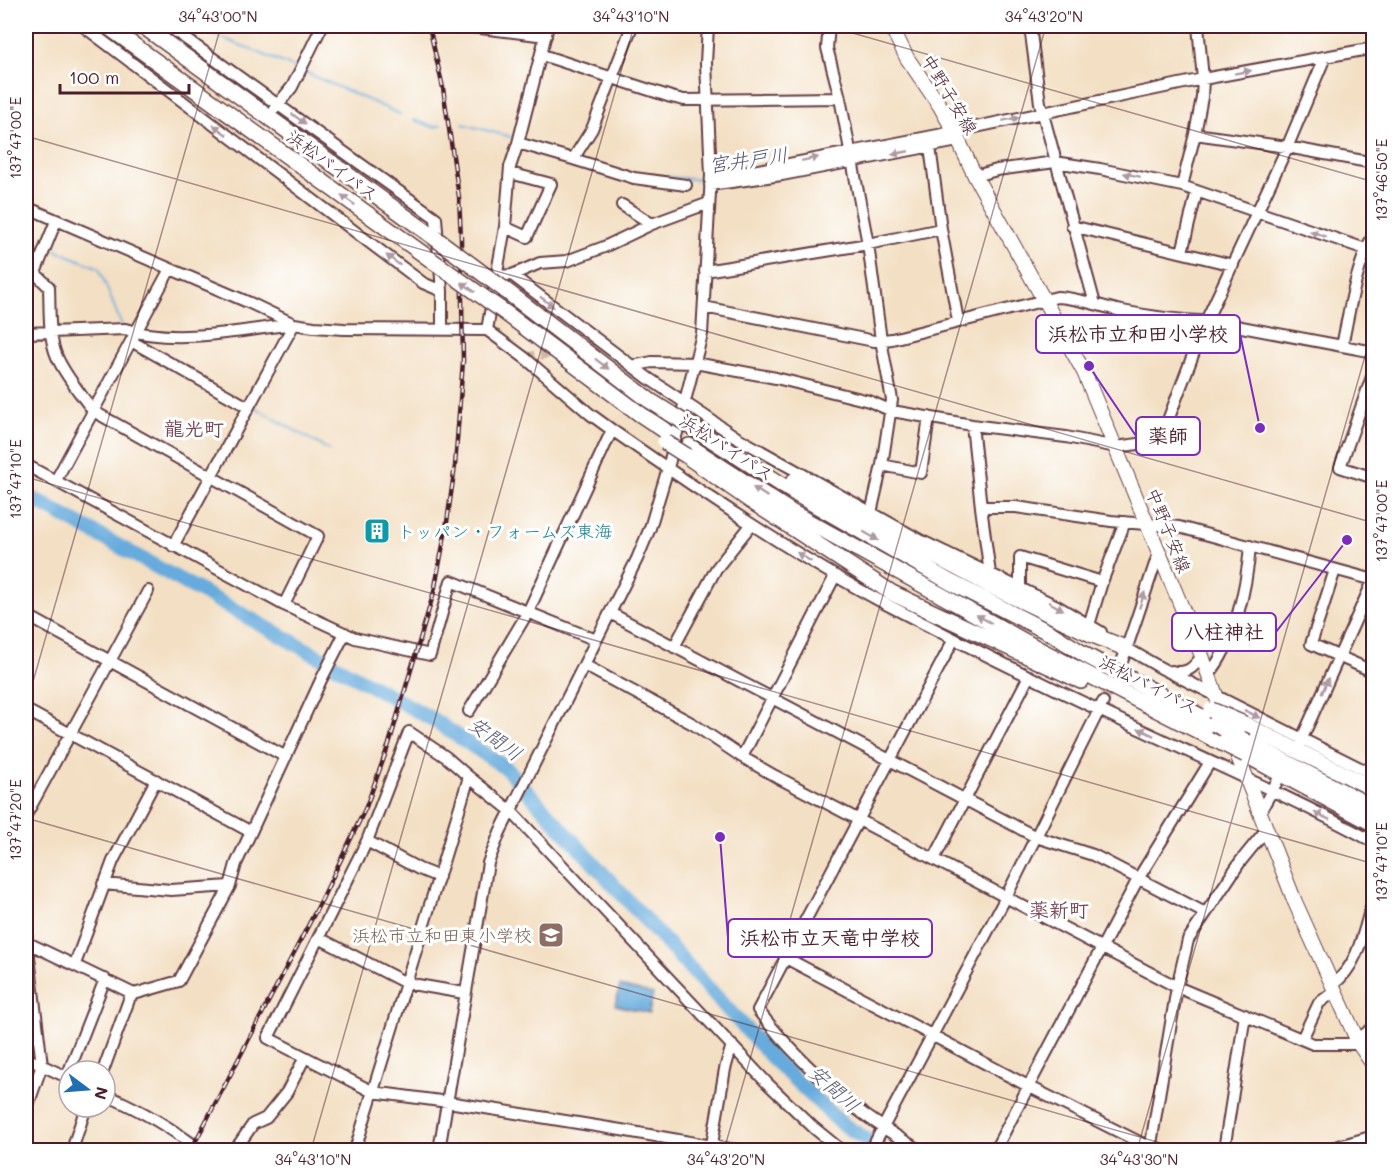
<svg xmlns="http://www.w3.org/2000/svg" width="1399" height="1176" viewBox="0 0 1399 1176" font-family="Mali,'Klee One',sans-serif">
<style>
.water{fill:#66abdc;stroke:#586584;stroke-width:1.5}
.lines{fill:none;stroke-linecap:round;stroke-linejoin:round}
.stream{stroke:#66abdc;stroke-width:2}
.river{stroke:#66abdc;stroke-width:15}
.minor-tunnel{stroke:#d1b9a5;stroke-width:10;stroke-dasharray:10 5;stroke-linecap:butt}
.minor-casing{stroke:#633c42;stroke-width:14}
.major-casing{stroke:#633c42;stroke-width:16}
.highway-casing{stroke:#633c42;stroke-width:18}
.minor{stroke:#fff;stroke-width:10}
.major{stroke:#fff;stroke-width:14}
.highway{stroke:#fff;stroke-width:15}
.rail-casing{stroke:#4a1f2b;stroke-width:4.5}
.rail{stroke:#fff;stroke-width:2;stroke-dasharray:7;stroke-linecap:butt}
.highway-bridge-casing{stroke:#633c42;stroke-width:18;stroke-linecap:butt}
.highway-bridge{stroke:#fff;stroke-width:15}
.oneway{fill:#ae9aa0}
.ticks{fill:none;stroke:#4a1f2b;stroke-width:1.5;stroke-opacity:0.45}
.labels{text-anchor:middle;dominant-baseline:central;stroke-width:6;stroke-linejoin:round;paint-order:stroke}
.street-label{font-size:18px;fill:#4a1f2b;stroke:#fff}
.culture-label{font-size:18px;fill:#0d838f;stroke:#fff;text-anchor:start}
.education-label{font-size:18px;fill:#785e54;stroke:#fff;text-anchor:end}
.water-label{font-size:20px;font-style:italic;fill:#555772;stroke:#fff}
.neighbourhood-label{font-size:20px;font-weight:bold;fill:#784a58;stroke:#fff}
.leader{fill:none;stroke:#7b2cbf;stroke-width:2}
.callout-dot{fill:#7b2cbf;stroke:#fff;stroke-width:2}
.callout{fill:#fff;stroke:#7b2cbf;stroke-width:2}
.callout-label{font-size:20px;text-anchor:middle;font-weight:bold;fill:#4a1f2b}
.neatline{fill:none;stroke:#4a1f2b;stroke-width:2}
.ticks-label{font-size:15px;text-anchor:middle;fill:#4a1f2b}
</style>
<rect width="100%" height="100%" fill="#fff"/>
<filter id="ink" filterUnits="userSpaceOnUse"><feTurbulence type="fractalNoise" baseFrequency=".0167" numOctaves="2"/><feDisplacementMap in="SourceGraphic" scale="12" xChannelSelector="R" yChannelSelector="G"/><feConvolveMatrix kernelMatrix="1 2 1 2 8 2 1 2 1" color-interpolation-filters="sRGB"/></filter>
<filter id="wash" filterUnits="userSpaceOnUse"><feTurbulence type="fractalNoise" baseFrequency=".008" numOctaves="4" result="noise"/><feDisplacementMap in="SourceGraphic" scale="24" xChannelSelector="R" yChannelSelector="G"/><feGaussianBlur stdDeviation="1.35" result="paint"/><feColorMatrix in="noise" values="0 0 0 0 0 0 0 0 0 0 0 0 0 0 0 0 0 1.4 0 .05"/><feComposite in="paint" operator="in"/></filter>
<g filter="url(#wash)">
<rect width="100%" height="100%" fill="#f3dfc3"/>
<path class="water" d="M 620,986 L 653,994 L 649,1013 L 615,1005 Z"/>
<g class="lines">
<path class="stream" d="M 193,26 L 296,68
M 304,72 L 400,114
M 414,120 L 434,127 L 441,125
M 463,124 L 511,137
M 658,176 L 706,180
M 26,237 L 43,244
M 48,247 L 99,268 L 122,326
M 254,407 L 329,450"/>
<path class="river" d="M 26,495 L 432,719 L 506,768 L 778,1064 L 841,1123 L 882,1150"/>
</g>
</g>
<g filter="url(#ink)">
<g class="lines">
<path class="minor-tunnel" d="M 525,358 L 601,342
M 1103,702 L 1123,659"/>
<g class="minor-casing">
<path id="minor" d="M 83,26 L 423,283 L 442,291
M 168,26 L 436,218 L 442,291 L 442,328
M 464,26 L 546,36
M 829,26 L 827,48 L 840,98 L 868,244 L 881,340 L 892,400 L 882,465 L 871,513
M 1030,26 L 1040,103 L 1095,304
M 892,29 L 917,26
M 542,55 L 671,97 L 684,100 L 840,98
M 275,108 L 292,87 L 322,26
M 1195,134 L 1202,97 L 1203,79 L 1198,26
M 518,143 L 573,159 L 592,129 L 632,26
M 930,147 L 941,229
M 573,159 L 634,178 L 686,185
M 711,175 L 753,171 L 943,134 L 1203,79 L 1374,48
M 975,176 L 997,170 L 1055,162 L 1100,169 L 1182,186 L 1374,252
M 710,185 L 782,175 L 958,141
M 1182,186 L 1195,134 L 1287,147 L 1374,163
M 622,205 L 652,224
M 26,207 L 250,303 L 294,324 L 314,327 L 344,329 L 487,330 L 525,358 L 590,414 L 612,430 C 700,491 789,552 884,603 C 955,640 1027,676 1099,710 C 1191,754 1284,793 1374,842
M 56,221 L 35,273 L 49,287 C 50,309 48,336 57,357 C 66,377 81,394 93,411 L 318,536 L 284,605
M 1072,226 L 1233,265
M 505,227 L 527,237 L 551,184 L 510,173
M 1182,252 L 1197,191
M 705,271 L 868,244 L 941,229 L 958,321
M 512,275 L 540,263 L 567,261 L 604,247 L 652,224 L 709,203
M 498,276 L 512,275 L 648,378 L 736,437 L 922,541 L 1057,606 L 1101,632
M 704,307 L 874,341 L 892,339 L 1057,297 C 1078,298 1096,305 1117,310 C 1147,316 1179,321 1210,321 L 1374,352
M 487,330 L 505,227 L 510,167 L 518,143 L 548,26
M 26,333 L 125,329 C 174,345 244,330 294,324
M 131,341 L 248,407
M 1342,346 C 1350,309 1355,268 1374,234
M 632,366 L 652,362 L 695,363 L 776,378 L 869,401 L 892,411 L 972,425 L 1066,437 L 1116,447 L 1160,441 L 1206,321 L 1286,150 L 1325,57
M 1374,371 L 1340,467 L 1374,478
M 972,425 L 981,507
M 26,465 L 284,605 L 355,638 L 430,655 L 451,581 L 596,640
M 882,465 L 921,473 L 929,417
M 56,480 L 170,269
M 173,546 L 294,324
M 1335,570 L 1311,644 L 1374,672
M 990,574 L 981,507 L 1016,507 L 1111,521 L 1179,527 L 1374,580
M 1020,588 L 1020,557 L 1102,582
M 148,591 L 110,661 L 286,757
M 612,614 L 1036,837 L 1093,855 L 1205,913
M 26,615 L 110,661 L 26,815
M 1089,625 L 1102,582 L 1125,522
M 1121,645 L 1161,668 L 1374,775
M 674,647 L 716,569 L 751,525
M 1123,659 L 1159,552
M 584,665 L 693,724 L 742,757 L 775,776 L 1177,987 L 1313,1044 L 1359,1044
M 1172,671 C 1187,675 1194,667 1202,656
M 1208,675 C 1235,645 1247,584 1250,546
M 26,710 L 251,832 L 321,680 L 345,633
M 469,711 L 528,612 L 612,430
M 1299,745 L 1374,579
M 742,757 L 835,576
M 469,777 L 446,757 L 409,732 L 367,841 L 268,1038 L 373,1092 L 448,1102 L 621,1130 L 735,1150
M 1260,812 L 1279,778
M 367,841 L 419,869 L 439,877
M 934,859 L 1029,676
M 103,884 L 171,890 L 230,886
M 26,932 L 42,1065 L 26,1111
M 319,938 L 406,983 L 464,993
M 28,943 L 134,994
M 786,958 L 1028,1086 L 1151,1148
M 75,964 L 113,861 L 156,780
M 1333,984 C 1359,967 1365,925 1374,897
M 1302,1039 L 1319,1003 L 1335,991
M 1357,1040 L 1374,1027
M 26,1058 L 69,1078
M 69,1071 L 105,979
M 103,1071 L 130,997 L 134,994 L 179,981 L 230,886 L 236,864 L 251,832
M 105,1095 C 136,1107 164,1124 191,1143
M 72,1150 L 86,1107
M 235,1150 L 253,1124 L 266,1118 L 287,1092 L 305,1057
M 355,1150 L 469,777 L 511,811 L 767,1083 L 814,1128 L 841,1150
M 439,1150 L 488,863 L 500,832 L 637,559 L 650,528 L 668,468 L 702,334 L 711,175 L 706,63 L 708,26
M 711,1150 L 725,1069 L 732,1045
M 871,1150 L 1006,897 L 1103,702
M 919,1150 C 897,1136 874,1123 853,1106 C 821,1081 783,1043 758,1010 L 954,639
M 995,1150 L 1138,879 L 1210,762
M 1150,1150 L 1177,987 L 1188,940 L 1240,862 L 1266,830
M 1224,1150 L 1245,1015
M 1325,1150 L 1374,1136"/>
</g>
<g class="major-casing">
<path id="major" d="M 891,26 L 907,58 L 940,106 L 954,131 L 975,176 L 1084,372 L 1202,656 L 1225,721
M 1233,744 L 1295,902 L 1359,1044 L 1374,1066"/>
</g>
<g class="highway-casing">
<path id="highway" d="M 107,26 L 430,259
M 143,26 L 435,238
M 505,290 L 649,400 L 671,414
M 507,314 L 640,414 L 670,434
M 695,429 L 798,495 L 950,582 L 1052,634 L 1087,656 L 1215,724
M 689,446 L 791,512 L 1042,651 L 1222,743
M 691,459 L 751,501 L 892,593 L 1081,681
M 794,481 L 989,585 L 1093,635 L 1125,648
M 1244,724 L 1374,789
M 1247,742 L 1374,808
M 1246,755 L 1374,824"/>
</g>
<use href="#minor" class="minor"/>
<use href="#major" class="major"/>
<use href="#highway" class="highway"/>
<g class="rail-casing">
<path id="rail" d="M 191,1150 L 322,899 L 366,807 L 389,744 L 434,592 L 446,529 L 455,466 L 463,361 L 461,239 L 459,197 L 443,88 L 429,26"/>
</g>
<use href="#rail" class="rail"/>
<g class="highway-bridge-casing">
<path id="highway-bridge" d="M 435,238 L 505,290
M 430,259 L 507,314
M 671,414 L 695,429
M 665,442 L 687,456
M 1211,710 L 1244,724
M 1215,724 L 1247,742
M 1222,743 L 1246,755"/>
</g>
<use href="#highway-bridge" class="highway-bridge"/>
</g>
<defs><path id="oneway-solid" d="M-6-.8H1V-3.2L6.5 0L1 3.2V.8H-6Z" transform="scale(1.5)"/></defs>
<g class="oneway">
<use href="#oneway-solid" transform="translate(1243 72) rotate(-10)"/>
<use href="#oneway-solid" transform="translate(299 119) rotate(36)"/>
<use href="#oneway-solid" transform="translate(1011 119) rotate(-12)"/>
<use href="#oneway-solid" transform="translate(220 130) rotate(-144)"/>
<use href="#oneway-solid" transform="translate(900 153) rotate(169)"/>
<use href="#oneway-solid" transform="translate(810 159) rotate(-12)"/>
<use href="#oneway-solid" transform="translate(1132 175) rotate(-168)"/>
<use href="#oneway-solid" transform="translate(348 200) rotate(-144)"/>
<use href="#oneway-solid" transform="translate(1318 234) rotate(-160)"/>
<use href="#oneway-solid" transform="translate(393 260) rotate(-143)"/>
<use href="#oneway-solid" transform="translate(468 287) rotate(-145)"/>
<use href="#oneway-solid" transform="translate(547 302) rotate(38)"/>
<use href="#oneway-solid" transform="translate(602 364) rotate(37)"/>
<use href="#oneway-solid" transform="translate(760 492) rotate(-147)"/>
<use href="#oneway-solid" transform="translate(871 536) rotate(30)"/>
<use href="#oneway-solid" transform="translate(804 557) rotate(-148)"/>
<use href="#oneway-solid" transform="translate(1142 600) rotate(-71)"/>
<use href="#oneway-solid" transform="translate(1056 606) rotate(28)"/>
<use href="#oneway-solid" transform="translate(984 619) rotate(-151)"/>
<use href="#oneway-solid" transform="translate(1325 686) rotate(-67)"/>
<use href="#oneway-solid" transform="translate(1252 714) rotate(27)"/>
<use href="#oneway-solid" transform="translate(1146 732) rotate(-155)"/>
<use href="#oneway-solid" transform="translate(1322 816) rotate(-154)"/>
</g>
</g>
<path class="ticks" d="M 828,26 L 1374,182M 26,136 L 1374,523M 26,477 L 1374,864M 26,706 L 221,26M 26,818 L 1185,1150M 311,1150 L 634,26M 724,1150 L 1046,26M 1137,1150 L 1374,325"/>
<defs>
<g id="building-square" transform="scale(1.35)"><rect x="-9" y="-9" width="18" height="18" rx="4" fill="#0f9aa8" stroke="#fff"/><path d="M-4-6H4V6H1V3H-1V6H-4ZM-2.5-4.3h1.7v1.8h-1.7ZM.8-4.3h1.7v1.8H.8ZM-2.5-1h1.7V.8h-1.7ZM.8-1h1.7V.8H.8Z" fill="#fff"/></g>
<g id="school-square" transform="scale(1.35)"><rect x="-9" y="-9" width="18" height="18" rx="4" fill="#8d6e63" stroke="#fff"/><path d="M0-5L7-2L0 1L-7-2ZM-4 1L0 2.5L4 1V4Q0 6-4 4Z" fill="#fff"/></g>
</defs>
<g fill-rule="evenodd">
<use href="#building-square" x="377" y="531"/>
<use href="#school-square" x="551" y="935"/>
</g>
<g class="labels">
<g class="street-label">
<text transform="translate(950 94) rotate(59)">中野子安線</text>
<text transform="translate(333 165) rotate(36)">浜松バイパス</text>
<text transform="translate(727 447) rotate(33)">浜松バイパス</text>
<text transform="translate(1169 530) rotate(68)">中野子安線</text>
<text transform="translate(1149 684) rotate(27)">浜松バイパス</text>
</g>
<g class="culture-label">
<text x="397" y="531">トッパン・フォームズ東海</text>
</g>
<g class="education-label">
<text x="532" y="935">浜松市立和田東小学校</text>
</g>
<g class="water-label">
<text transform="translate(748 159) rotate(-8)">宮井戸川</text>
<text transform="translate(496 738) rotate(36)">安間川</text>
<text transform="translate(835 1088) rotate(42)">安間川</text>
</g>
<g class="neighbourhood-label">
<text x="194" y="428">龍光町</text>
<text x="1059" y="909">薬新町</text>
</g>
</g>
<path class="leader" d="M1260 428L1240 334M1089 366L1136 436M1347 540L1276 632M720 837L728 938"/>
<g class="callout-dot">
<circle cx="1260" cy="428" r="6"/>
<circle cx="1089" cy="366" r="6"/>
<circle cx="1347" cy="540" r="6"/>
<circle cx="720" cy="837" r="6"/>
</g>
<g class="callout">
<rect x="1036" y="315" width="204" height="38" rx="6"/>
<rect x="1136" y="417" width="64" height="38" rx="6"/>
<rect x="1172" y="613" width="104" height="38" rx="6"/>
<rect x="728" y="919" width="204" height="38" rx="6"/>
</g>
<g class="callout-label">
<text x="1138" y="341">浜松市立和田小学校</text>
<text x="1168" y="443">薬師</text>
<text x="1224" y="639">八柱神社</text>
<text x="830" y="945">浜松市立天竜中学校</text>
</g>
<rect width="1399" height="1176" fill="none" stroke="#fff" stroke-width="66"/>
<g transform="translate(87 1089) rotate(106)"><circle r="28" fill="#ffffff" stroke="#b7a5aa" stroke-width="1.5"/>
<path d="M0-4.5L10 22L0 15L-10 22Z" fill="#1f6fb2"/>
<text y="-9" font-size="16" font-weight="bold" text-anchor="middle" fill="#4a1f2b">N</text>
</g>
<path d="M60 84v9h129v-9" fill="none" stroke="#4a1f2b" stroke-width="3"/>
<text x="69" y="84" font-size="18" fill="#4a1f2b" stroke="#ffffff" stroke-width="4.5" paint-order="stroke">100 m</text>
<rect x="33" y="33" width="1333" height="1110" class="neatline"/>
<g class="ticks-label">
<text x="218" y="22">34°43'00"N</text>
<text x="631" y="22">34°43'10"N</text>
<text x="1044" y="22">34°43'20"N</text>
<text transform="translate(16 138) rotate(-90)" y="5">137°47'00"E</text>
<text transform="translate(1382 180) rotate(-90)" y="5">137°46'50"E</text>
<text transform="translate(16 479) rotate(-90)" y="5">137°47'10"E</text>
<text transform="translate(1382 521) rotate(-90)" y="5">137°47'00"E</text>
<text transform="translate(16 820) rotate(-90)" y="5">137°47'20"E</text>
<text transform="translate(1382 862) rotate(-90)" y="5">137°47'10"E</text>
<text x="313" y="1165">34°43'10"N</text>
<text x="726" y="1165">34°43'20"N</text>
<text x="1139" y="1165">34°43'30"N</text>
</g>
</svg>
